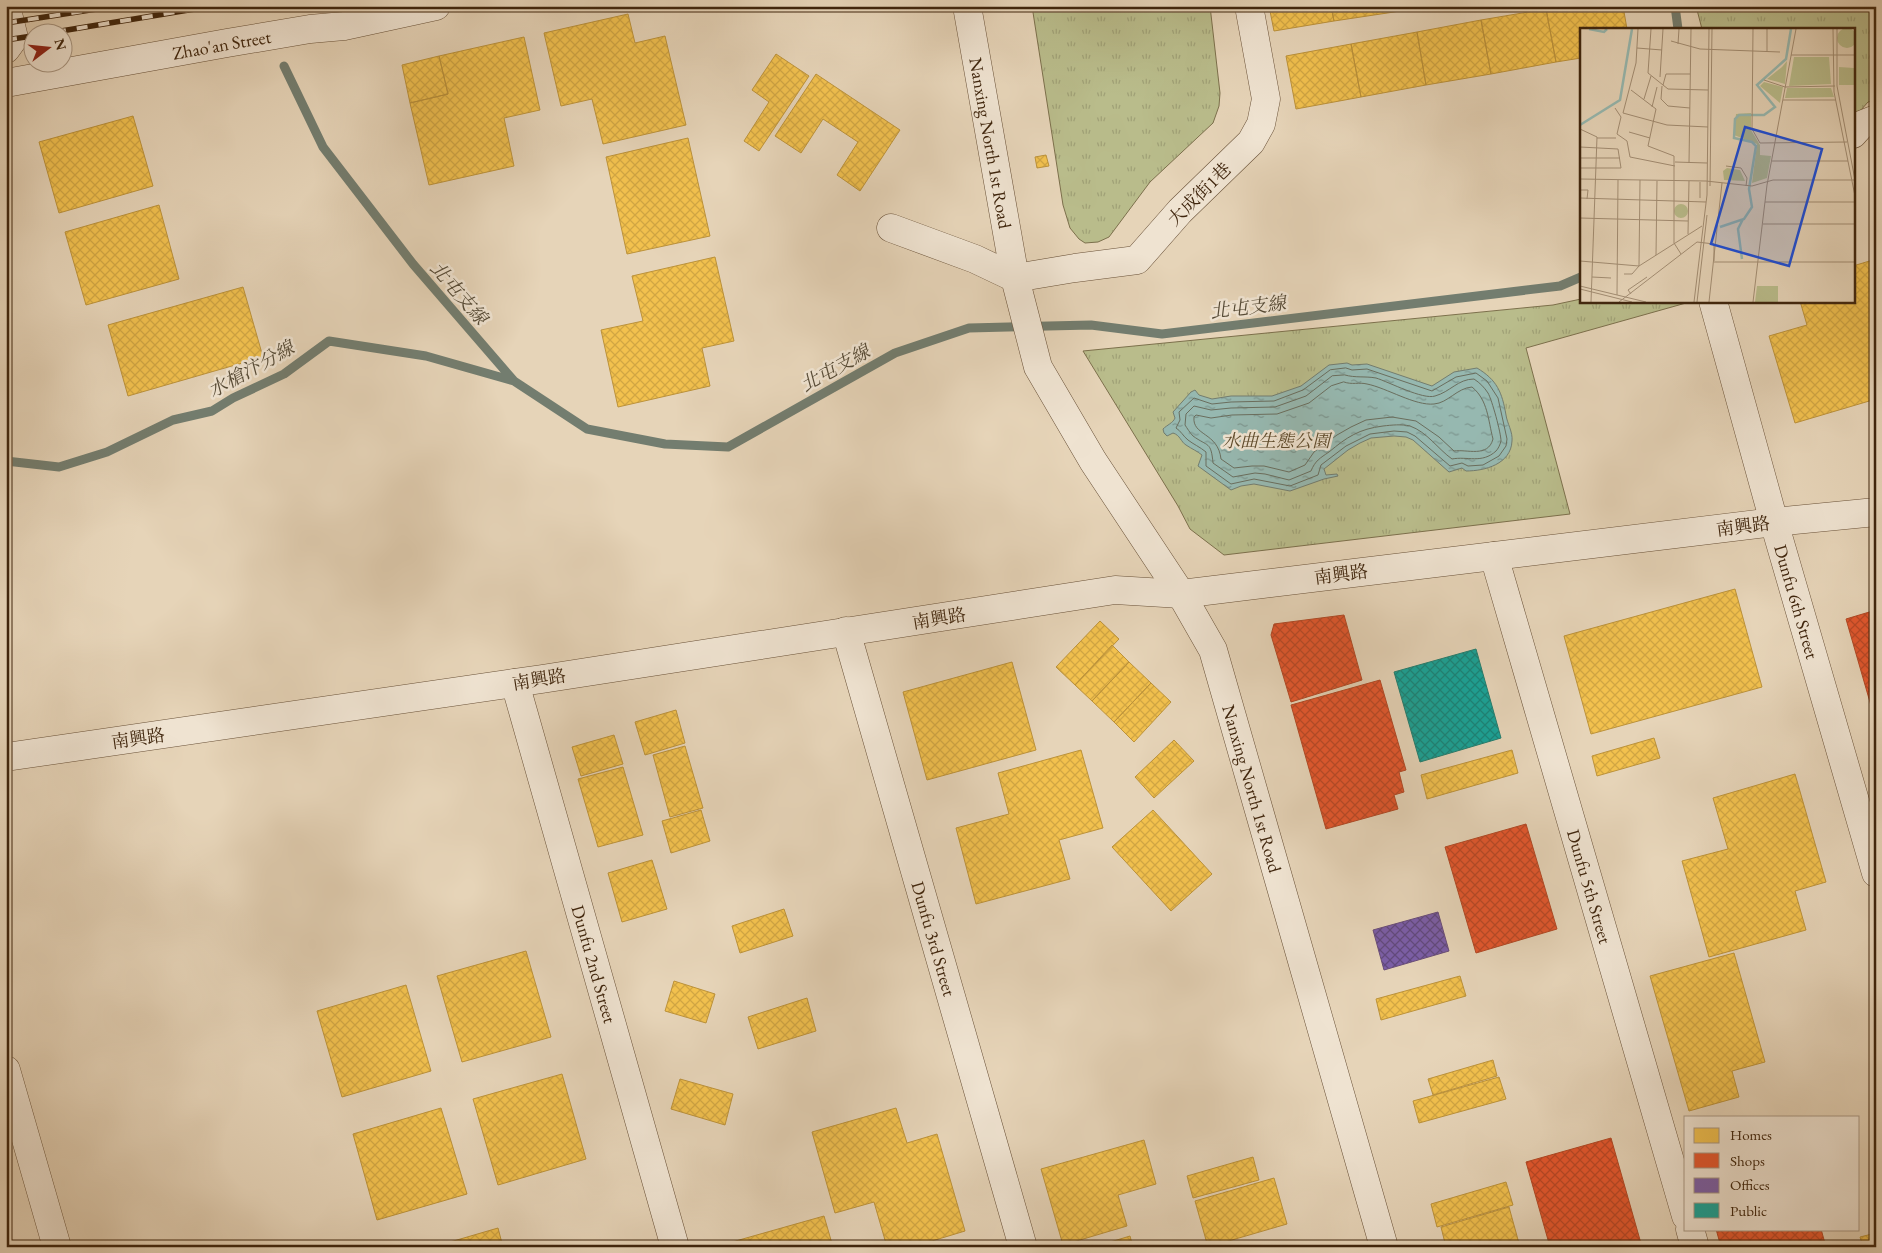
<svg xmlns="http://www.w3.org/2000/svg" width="1882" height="1253" viewBox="0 0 1882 1253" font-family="'EB Garamond','Noto Serif TC',serif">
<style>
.park{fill:url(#park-tufts);stroke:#7c704c}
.water{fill:url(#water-ripples);stroke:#737d6f}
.homes{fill:url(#homes-cross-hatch);stroke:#bc923a}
.shops{fill:url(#shops-cross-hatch);stroke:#b24824}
.offices{fill:url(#offices-cross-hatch);stroke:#694d79}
.public{fill:url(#public-cross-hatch);stroke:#237d6e}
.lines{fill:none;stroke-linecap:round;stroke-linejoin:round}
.shore{stroke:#6a6e5e;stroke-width:1}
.stream{stroke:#737d6f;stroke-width:9}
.minor-casing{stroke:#695138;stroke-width:29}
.minor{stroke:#efe3d1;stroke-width:28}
.rail-casing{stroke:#3f250d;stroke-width:5.5}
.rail{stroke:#efe3d1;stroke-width:4;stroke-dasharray:11;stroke-linecap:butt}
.labels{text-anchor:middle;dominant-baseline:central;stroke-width:5;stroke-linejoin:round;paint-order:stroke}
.street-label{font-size:18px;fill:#3f250d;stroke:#efe3d1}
.park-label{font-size:18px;font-style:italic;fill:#5e4b2c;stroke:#efe3d1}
.water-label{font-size:19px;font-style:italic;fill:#554a36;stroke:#efe3d1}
.inset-river{fill:none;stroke:#96b8b0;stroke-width:2.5}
.inset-road{fill:none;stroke:#a38e74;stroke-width:1}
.view{fill:#1d4ed8;fill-opacity:0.15;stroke:#1d4ed8;stroke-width:2.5}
.inset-edge{fill:none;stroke:#3f250d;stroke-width:2.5}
</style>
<defs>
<pattern id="park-tufts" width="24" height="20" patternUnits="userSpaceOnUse" patternTransform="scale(1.25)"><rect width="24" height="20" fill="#b9bc8b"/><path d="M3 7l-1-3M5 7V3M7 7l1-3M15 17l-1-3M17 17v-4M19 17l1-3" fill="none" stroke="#a0a177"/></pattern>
<pattern id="water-ripples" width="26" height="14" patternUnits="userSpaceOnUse" patternTransform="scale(1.25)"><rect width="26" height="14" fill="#96b8b0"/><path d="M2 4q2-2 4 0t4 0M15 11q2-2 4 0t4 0" fill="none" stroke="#7c958e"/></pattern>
<pattern id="homes-cross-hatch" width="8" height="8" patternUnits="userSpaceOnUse" patternTransform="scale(1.25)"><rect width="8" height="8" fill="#f2c14e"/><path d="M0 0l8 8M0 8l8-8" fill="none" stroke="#d1a643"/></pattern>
<pattern id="shops-cross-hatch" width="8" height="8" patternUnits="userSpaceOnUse" patternTransform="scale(1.25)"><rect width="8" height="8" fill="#e4572e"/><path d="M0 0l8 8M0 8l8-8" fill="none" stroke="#ba4826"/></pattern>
<pattern id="offices-cross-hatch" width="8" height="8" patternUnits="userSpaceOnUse" patternTransform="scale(1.25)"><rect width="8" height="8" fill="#7b5ea7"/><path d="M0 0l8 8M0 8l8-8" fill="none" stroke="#61497e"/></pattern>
<pattern id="public-cross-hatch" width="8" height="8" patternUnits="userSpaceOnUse" patternTransform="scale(1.25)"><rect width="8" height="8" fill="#17a398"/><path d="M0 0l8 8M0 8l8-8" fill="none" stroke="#16857a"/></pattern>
</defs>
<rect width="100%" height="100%" fill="#e6d4b8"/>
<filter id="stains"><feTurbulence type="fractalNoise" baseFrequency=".004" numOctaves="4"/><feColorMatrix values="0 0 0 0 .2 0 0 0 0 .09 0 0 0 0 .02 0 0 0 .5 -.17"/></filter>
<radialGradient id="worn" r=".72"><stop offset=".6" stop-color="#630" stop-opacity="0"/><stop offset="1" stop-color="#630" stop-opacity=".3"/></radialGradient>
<path class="park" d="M 1032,6 L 1210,6 L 1220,93 L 1219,106 L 1213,123 L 1150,182 L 1109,237 L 1098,242 L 1085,243 L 1079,239 L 1070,228 L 1063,205 Z
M 1696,6 L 1876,6 L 1876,100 L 1868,102 L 1853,119 L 1853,29 L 1702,29 Z
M 1581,299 L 1581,301 L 1688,301 L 1686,303 L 1526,348 L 1570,514 L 1224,555 L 1190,529 L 1178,506 L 1083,351 L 1553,305 Z"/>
<path class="water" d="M 1347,363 L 1352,365 L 1367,364 L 1432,386 L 1454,372 L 1477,368 C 1497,380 1502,392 1506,415 C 1507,423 1513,432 1512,441 C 1511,464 1485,471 1466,471 L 1462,468 L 1449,472 L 1413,440 L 1406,437 L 1394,436 L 1371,438 L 1360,443 L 1348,450 L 1324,469 L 1326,475 L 1337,474 L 1338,476 L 1324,479 L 1290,491 L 1254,484 L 1241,486 L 1231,490 L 1198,466 L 1202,455 C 1197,451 1192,449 1186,445 C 1181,442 1180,435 1173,433 L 1167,436 L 1164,433 L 1163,429 C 1167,425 1173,423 1175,418 L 1173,412 L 1191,392 L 1195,390 L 1199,395 L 1212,399 L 1231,396 L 1272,396 L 1301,386 L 1329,365 Z"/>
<path class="homes" d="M 1269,6 L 1331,6 L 1334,21 L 1274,31 Z
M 1331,6 L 1393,6 L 1394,12 L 1334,21 Z
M 1393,6 L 1426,6 L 1394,12 Z
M 1562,6 L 1623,6 L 1627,29 L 1581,29 L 1581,58 L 1556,62 L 1546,9 Z
M 1546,9 L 1556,62 L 1491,74 L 1481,20 Z
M 628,14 L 635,43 L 665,36 L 686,125 L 603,144 L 592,99 L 561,106 L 544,33 Z
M 1481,20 L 1491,74 L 1426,85 L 1417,32 Z
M 1417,32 L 1426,85 L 1361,97 L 1351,44 Z
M 524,37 L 540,110 L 504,118 L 514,166 L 429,185 L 410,103 L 448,94 L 439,56 Z
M 1351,44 L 1361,97 L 1296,109 L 1286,56 Z
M 776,54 L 809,76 L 759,151 L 744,141 L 769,102 L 752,90 Z
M 439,56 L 448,94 L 410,103 L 402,65 Z
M 816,74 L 900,130 L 860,191 L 837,175 L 858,142 L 823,119 L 801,153 L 775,136 Z
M 133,116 L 153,186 L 59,213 L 39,142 Z
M 688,138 L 710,236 L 627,254 L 606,157 Z
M 1046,155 L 1049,166 L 1037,168 L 1035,157 Z
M 159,205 L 179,279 L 86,305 L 65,232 Z
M 715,257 L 734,341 L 702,348 L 710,386 L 618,407 L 601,330 L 643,321 L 632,276 Z
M 1876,259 L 1876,399 L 1795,423 L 1769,336 L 1807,325 L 1800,301 L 1853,301 L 1853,266 Z
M 243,287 L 263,357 L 128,396 L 108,325 Z
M 1735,589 L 1762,687 L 1591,734 L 1564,636 Z
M 1100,621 L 1119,639 L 1075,685 L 1056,667 Z
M 1112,645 L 1129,662 L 1092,701 L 1075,685 Z
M 1012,662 L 1036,750 L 927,780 L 903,692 Z
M 1129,662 L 1151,683 L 1114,722 L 1092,701 Z
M 1151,683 L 1171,702 L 1134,742 L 1114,722 Z
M 676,710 L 685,743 L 645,755 L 635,722 Z
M 614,735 L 623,764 L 581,776 L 572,747 Z
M 1654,738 L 1660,758 L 1597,776 L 1592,756 Z
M 1174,740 L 1194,761 L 1154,798 L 1135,777 Z
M 685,746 L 703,808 L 670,817 L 653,755 Z
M 1081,750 L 1103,828 L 1059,840 L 1070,879 L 976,904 L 956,828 L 1009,814 L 998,773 Z
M 1512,750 L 1518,773 L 1427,799 L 1421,775 Z
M 623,767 L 643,835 L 598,847 L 578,779 Z
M 1795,774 L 1826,882 L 1795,891 L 1806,930 L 1709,957 L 1682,861 L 1728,849 L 1713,798 Z
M 701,810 L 710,841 L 671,853 L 662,821 Z
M 1153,810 L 1212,874 L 1171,911 L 1112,847 Z
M 652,860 L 667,909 L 622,922 L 608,873 Z
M 784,909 L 793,936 L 740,953 L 732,926 Z
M 526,951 L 551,1037 L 462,1062 L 437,976 Z
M 1734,953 L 1765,1062 L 1732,1071 L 1739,1097 L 1689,1111 L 1650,976 Z
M 1460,976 L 1466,996 L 1381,1020 L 1376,999 Z
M 674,981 L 715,994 L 706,1023 L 665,1011 Z
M 406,985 L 431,1071 L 342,1097 L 317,1011 Z
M 807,998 L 816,1031 L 758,1049 L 748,1017 Z
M 1493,1060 L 1497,1076 L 1433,1095 L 1428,1079 Z
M 562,1074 L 586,1159 L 498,1185 L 473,1099 Z
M 1499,1077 L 1506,1099 L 1419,1123 L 1413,1101 Z
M 680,1079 L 733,1094 L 725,1125 L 671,1109 Z
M 441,1108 L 467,1194 L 377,1220 L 353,1134 Z
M 896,1108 L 907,1143 L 937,1134 L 965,1231 L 912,1247 L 887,1247 L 874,1202 L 835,1213 L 812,1132 Z
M 1144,1140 L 1156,1184 L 1118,1195 L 1127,1226 L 1063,1245 L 1041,1169 Z
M 1253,1157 L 1259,1180 L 1193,1198 L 1187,1176 Z
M 1274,1178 L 1287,1224 L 1208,1247 L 1195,1201 Z
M 1506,1182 L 1513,1205 L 1437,1227 L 1431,1204 Z
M 1509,1207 L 1520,1247 L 1446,1247 L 1441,1227 Z
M 824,1216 L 833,1247 L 726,1247 L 725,1244 Z
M 498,1228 L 503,1247 L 433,1247 Z
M 1876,1233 L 1876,1247 L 1863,1247 L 1860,1237 Z
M 1130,1236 L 1133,1247 L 1094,1247 Z"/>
<path class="shops" d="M 1876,610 L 1876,723 L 1846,619 Z
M 1344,615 L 1362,680 L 1291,702 L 1271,635 L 1274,624 Z
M 1380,680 L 1406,770 L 1399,772 L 1404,792 L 1394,795 L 1398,809 L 1326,829 L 1291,705 Z
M 1526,824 L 1557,929 L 1476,953 L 1445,847 Z
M 1611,1138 L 1642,1247 L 1550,1247 L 1526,1162 Z
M 1716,1229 L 1821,1229 L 1826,1247 L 1721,1247 Z"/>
<path class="offices" d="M 1438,912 L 1449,951 L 1384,970 L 1373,930 Z"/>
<path class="public" d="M 1476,649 L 1501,738 L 1420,762 L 1394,672 Z"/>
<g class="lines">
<path class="shore" d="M 1346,368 L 1352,370 L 1367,369 L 1432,391 L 1456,377 L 1476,373 L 1487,381 L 1498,398 L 1507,439 L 1506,446 L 1499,456 L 1483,465 L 1468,466 L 1462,463 L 1450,466 L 1415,436 L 1407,432 L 1394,431 L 1370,434 L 1346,446 L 1321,465 L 1318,475 L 1290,486 L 1254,479 L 1231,484 L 1206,466 L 1206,452 C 1200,447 1193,444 1188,440 C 1183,436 1181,431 1176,428 L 1180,420 L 1179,412 L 1194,398 L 1212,404 L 1231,402 L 1274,401 L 1303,390 L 1330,370 Z
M 1345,375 C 1355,378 1365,376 1376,378 C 1389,382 1423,400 1435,396 C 1450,392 1458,379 1474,379 C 1480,383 1484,387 1488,393 C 1492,400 1501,433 1501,441 C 1500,445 1498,449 1496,451 C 1482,464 1467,456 1452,459 C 1438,449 1427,432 1410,426 C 1401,424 1392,425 1383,426 C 1359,429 1347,437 1329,452 C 1320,458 1315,461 1311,471 L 1289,480 L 1265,474 L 1255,473 L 1233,477 L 1213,463 C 1211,441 1208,447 1193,436 C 1190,433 1187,428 1185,425 L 1186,414 L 1194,406 L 1211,410 L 1231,408 L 1275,407 L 1306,396 L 1332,376 Z
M 1344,382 C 1352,385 1359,382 1367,384 C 1387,388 1415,406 1434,404 C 1448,403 1457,388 1472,387 C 1488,400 1488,420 1493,439 C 1488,458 1467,449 1454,451 L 1439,437 L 1416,421 L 1392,417 L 1366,420 L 1351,427 L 1337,435 L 1314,452 L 1305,465 L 1289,472 L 1264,466 L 1252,466 L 1234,468 L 1221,459 C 1218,432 1192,436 1194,417 L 1196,415 L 1211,418 L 1232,415 L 1277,414 L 1309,403 L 1331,386 Z"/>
<path class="stream" d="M 1675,6 L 1678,29
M 284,66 L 323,147 L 413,264 L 514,381 L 587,429 L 665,444 L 728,447 L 895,353 L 969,328 L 1091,325 L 1162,334 L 1560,286 L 1581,277
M 6,461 L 59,467 L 107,452 L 173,420 L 212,411 L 233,398 L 284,374 L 329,341 L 426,356 L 514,381"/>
<g class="minor-casing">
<g id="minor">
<path id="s1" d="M 967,6 L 1015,278 L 1038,367 L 1093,461 L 1181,594 L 1213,650 L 1384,1247"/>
<path d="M 6,49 L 14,38 L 6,6"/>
<path id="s2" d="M 6,83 L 227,43 L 310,29 L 344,26 L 436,6"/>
<path d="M 1853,134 L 1861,125 L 1876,119"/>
<path d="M 891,228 L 975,259 L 1015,278"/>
<path d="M 1015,278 L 1075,268 L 1137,260 L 1180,211 L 1251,142 L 1261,124 L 1266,99 L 1249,6"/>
<path id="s3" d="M 1713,301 L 1774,522 L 1876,873"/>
<path id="s4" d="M 1494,556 L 1686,1216"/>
<path id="s5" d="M 846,631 L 1023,1247"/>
<path id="s6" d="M 515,683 L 675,1247"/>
<path d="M 6,757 L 542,679 L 1115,590 L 1181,594 L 1774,522 L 1876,512"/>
<path d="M 6,1070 L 57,1247"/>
<path d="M 1690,1229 L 1695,1247"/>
</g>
</g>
<use href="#minor" class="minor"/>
<g class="rail-casing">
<path id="rail" d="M 6,23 L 116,6
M 55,32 L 213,6
M 6,40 L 32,36"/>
</g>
<use href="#rail" class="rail"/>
</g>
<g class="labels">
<g class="street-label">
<text stroke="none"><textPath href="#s2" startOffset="219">Zhao'an Street</textPath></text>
<text stroke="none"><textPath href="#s1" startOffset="139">Nanxing North 1st Road</textPath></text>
<text transform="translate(1199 194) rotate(-45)">大成街1巷</text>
<text transform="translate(1743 526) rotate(-7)">南興路</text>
<text transform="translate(1341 574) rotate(-7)">南興路</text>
<text stroke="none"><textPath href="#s3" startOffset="312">Dunfu 6th Street</textPath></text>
<text transform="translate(939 618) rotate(-9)">南興路</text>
<text transform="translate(539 679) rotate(-9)">南興路</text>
<text transform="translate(138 738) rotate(-8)">南興路</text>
<text stroke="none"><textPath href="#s1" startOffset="845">Nanxing North 1st Road</textPath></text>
<text stroke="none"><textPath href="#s4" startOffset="344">Dunfu 5th Street</textPath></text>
<text stroke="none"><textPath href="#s5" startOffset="320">Dunfu 3rd Street</textPath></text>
<text stroke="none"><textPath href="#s6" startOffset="292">Dunfu 2nd Street</textPath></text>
</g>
<g class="park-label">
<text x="1276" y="440">水曲生態公園</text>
</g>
<g class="water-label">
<text transform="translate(459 293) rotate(49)">北屯支線</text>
<text transform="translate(1248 307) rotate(-7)">北屯支線</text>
<text transform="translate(835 368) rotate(-29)">北屯支線</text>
<text transform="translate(251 369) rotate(-29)">水槍汴分線</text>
</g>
</g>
<g transform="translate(1580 28)">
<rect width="275" height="275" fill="#e6d4b8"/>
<path d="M257 10a10 10 0 1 1 20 0a10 10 0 1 1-20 0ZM 214,29 L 249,29 L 251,56 L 209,58 ZM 275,29 L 275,57 L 259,57 L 259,39 L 274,40 Z" fill="#b9bc8b"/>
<path d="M 207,33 L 205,56 L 187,51 L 202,39 ZM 184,54 L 203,59 L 200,75 L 180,58 ZM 207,60 L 251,60 L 254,69 L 205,70 ZM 171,85 L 171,102 L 180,117 L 180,127 L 191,128 L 187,150 L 172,155 L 177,116 L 154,107 L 156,86 ZM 147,140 L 160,142 L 165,153 L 144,152 L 143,143 ZM94 183a7 7 0 1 1 14 0a7 7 0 1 1-14 0ZM 177,258 L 198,258 L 198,274 L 175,274 Z" fill="#b9bc8b"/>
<path class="inset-river" d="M 9,1 L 24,4 L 27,1M 0,97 L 40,72 L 52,1M 140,199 L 164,191 L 172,179 L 169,161 L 176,118 L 172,114 L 154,110 L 155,91 L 159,87 L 184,87 L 195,79 L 177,57 L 206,31 L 211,1M 162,231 L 158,201 L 163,191"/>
<path class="inset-road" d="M 58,1 L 56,35 L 43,85 L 87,97 L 128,99M 173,1 L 172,101 L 180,115 L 267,114M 253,1 L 254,64 L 275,168M 257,1 L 257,58 L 275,152M 91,13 L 120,21 L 200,24M 98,16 L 99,1M 57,20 L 82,22M 187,23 L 187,1M 211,27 L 275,27M 68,45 L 88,61 L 128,62M 68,45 L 71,1M 80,49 L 83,1M 184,52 L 205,59 L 255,58M 83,57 L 86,46 L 110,46M 82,58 L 81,71 L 88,78 L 110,80M 51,62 L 76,81 L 68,118 L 94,128 L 94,215 L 101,226M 64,71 L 71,48M 203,72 L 256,72M 72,79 L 77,59M 35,80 L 41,89 L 37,106 L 47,113 L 50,129 L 95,138M 0,101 L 17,109 L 11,274M 49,104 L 70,110M 17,110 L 36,110M 0,119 L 38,121 L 41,140 L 0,140M 0,130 L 40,130M 192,133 L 268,133M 95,134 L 127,135M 109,135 L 111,1M 146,138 L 161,140 L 167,150 L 166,158M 0,151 L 126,153 L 172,158 L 193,152 L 275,152M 120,154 L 120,170M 130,158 L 132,1M 0,162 L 8,162 L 7,171M 0,170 L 126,174M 185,174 L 275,174M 0,190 L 108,193M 183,196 L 275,196M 108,206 L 109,153M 76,227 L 77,153M 0,233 L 59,238M 134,234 L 275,234M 59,238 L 122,198M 44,246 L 52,246 L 59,238 L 60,152M 12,249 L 31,250M 0,258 L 66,274M 0,261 L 52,274M 51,266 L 48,262 L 67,249M 37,267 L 38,152M 39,274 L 117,214 L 134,216 L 134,233M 114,274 L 127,167 L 129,1M 117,274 L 127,187M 129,274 L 142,155M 173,274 L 187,157 L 216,1"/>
<path class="view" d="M 165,99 L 242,121 L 209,238 L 131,216 Z"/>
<rect width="275" height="275" class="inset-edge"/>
</g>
<rect width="1882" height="1253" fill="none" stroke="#e6d4b8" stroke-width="25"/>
<rect x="8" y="8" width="1867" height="1238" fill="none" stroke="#3f250d" stroke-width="2.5"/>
<rect x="12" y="12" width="1857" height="1228" fill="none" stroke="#3f250d"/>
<rect x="1684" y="1116" width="175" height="115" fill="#efe3d1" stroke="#a99783"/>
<rect x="1694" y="1128" width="25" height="15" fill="#f2c14e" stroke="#a99783"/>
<text x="1730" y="1140" font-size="15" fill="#3f250d">Homes</text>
<rect x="1694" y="1153" width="25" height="15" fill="#e4572e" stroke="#a99783"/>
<text x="1730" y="1166" font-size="15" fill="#3f250d">Shops</text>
<rect x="1694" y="1178" width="25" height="15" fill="#7b5ea7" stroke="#a99783"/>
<text x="1730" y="1190" font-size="15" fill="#3f250d">Offices</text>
<rect x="1694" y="1203" width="25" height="15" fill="#17a398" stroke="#a99783"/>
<text x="1730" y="1216" font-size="15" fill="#3f250d">Public</text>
<g transform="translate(48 48) rotate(74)"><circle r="24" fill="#efe3d1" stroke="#a99783"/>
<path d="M0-4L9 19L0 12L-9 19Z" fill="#8f2418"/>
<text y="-8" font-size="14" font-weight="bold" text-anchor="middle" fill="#3f250d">N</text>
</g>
<rect width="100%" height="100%" filter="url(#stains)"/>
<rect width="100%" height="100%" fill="url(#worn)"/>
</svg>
